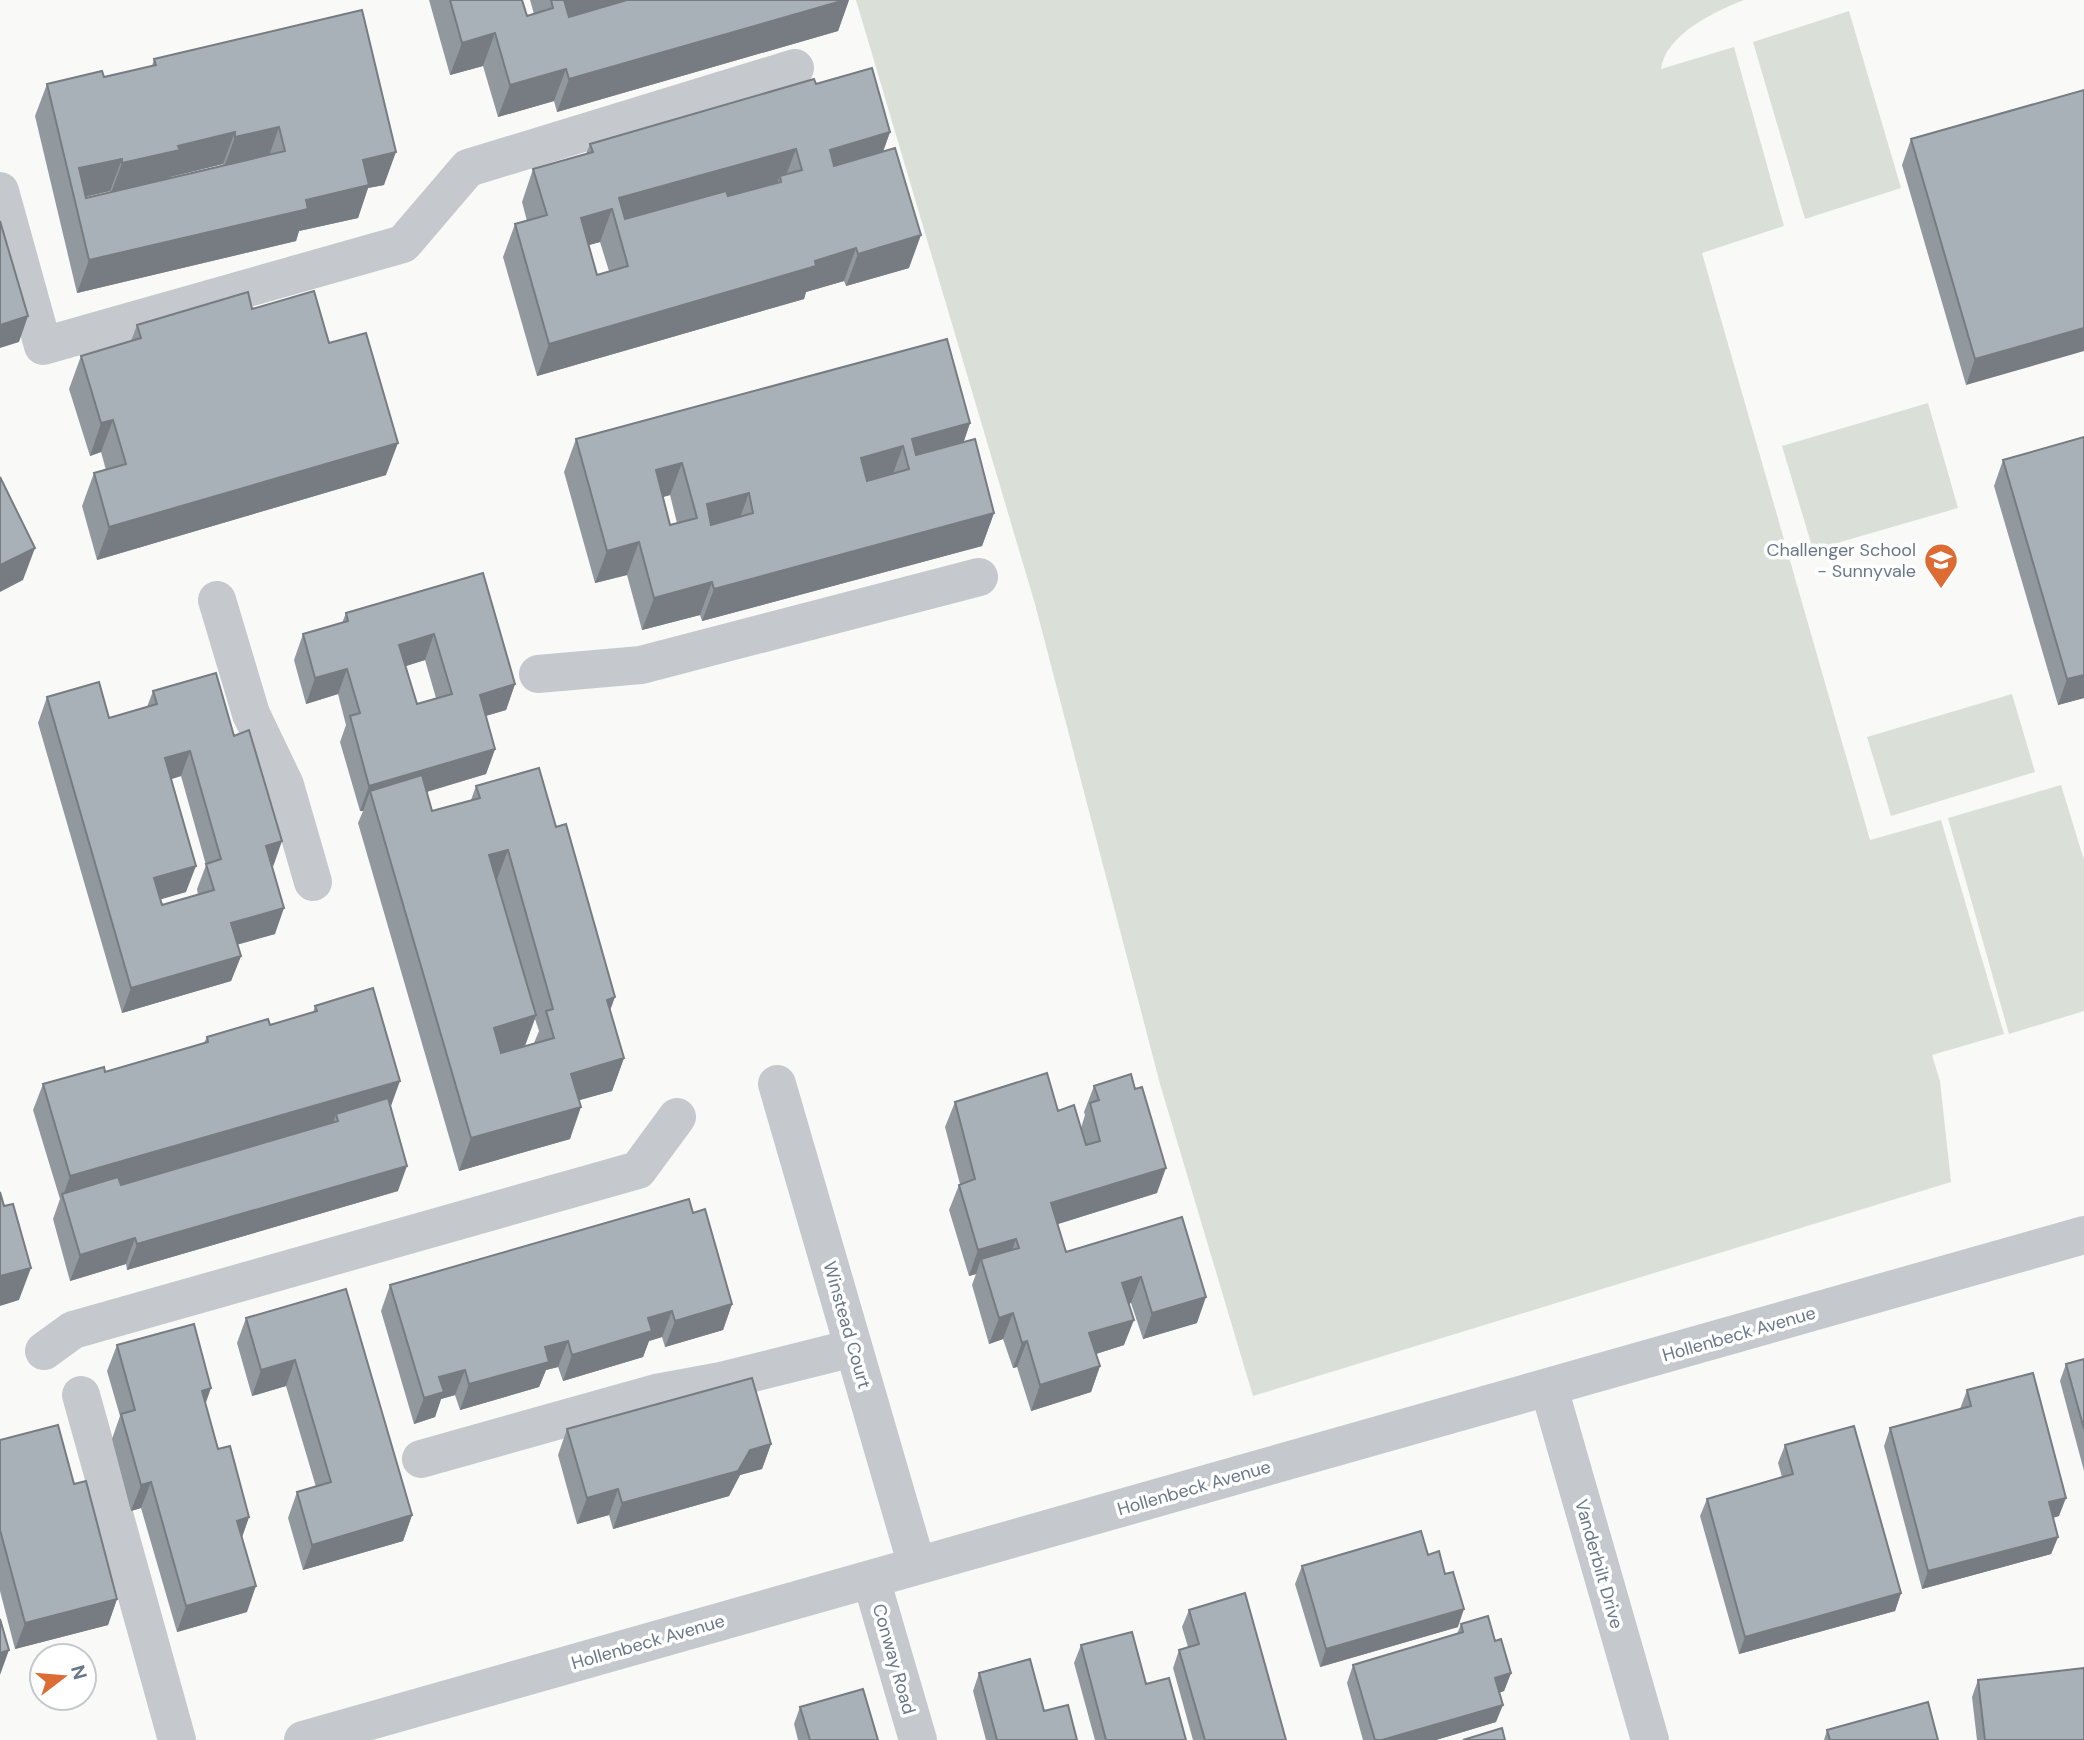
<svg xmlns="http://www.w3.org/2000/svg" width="2084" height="1740" viewBox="0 0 2084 1740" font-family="'DM Sans',sans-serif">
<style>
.green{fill:#dae0d8}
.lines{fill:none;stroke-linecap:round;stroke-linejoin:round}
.minor{stroke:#c5c8cc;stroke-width:38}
.wall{fill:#91989e;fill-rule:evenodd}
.shaded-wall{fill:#767c81}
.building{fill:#a9b1b8;stroke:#767c81;stroke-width:2;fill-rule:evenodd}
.labels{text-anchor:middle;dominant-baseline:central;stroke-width:7;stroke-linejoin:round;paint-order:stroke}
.poi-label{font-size:18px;fill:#697787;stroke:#fff;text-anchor:end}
.street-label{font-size:18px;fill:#697787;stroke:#fff}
</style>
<rect width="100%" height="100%" fill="#f9f9f7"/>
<path class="green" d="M 856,0 L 1744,0 C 1715,11 1665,35 1661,69 L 1734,47 L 1784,226 L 1702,253 L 1870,840 L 1941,820 L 2004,1034 L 1932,1055 L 1940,1081 L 1951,1182 L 1253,1396 L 1160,1084 L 1035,604 Z
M 1849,11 L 1901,188 L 1805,219 L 1753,42 Z
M 1928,403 L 1958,508 L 1813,550 L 1782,446 Z
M 2012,694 L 2035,772 L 1891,816 L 1867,737 Z
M 2061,785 L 2084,860 L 2084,1011 L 2009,1034 L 1948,818 Z"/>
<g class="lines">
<path class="minor" d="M 0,191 L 43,346 L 403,244 L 468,168 L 795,68
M 217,600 L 251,714 L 285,785 L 313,882
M 538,674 L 641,665 L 979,577
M 777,1084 L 917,1566
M 44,1351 L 73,1330 L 638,1170 L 677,1117
M 1549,1388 L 1650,1740
M 81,1395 L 177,1740
M 421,1459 L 656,1393 L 721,1381 L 853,1348
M 871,1579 L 918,1740
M 303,1740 L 2084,1235"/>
</g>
<path class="wall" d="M 429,0 L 522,0 L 527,16 L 534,14 L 530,0 L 849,0 L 838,31 L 557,112 L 554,101 L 498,117 L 483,66 L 450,75 Z
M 154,59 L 384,185 L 368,188 L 358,218 L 299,231 L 296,241 L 77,293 L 35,116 L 47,84 L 104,77 L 152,66 ZM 223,164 L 223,166 L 169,178 L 170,177 ZM 110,191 L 110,192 L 86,198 L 86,197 Z
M 816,84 L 890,132 L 883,152 L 909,268 L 846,286 L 844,281 L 806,292 L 804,299 L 537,376 L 503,257 L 515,224 L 527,221 L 522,202 L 533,169 L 586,154 L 590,144 ZM 600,242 L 609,271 L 597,275 L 588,245 Z
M 2084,90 L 1966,385 L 1902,165 L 1911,139 Z
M 252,309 L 329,343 L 386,475 L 97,560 L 82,506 L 94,473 L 106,470 L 101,452 L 90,456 L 69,389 L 81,356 L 131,341 L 137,325 Z
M 970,423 L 963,443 L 994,513 L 982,546 L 702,621 L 700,615 L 642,630 L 627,575 L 595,583 L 564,472 L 576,439 ZM 670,495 L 677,523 L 670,525 L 662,497 Z
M 2003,460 L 2084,698 L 2058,705 L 1994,486 Z
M 483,573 L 515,684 L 506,710 L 486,716 L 495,749 L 486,774 L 427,792 L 432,811 L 471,800 L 476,786 L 610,1011 L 624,1058 L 612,1091 L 579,1100 L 570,1139 L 459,1171 L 358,823 L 363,811 L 360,811 L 340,742 L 346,725 L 338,694 L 306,704 L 294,660 L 303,634 L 342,623 L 346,613 ZM 425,660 L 436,698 L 417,704 L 406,666 ZM 535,1019 L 539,1031 L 534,1043 L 525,1046 Z
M 153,691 L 272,867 L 275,934 L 237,944 L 241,956 L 231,981 L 122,1013 L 38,723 L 47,697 L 109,718 L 147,707 ZM 181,776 L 206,865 L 197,889 L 198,895 L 162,905 L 160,899 L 186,892 L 171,779 Z
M 315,1006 L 390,1106 L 398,1191 L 127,1270 L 126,1264 L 70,1281 L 53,1219 L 60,1199 L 33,1110 L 43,1084 L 105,1072 L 204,1043 L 207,1037 L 270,1025 L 313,1013 Z
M 1094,1086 L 1157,1193 L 1058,1224 L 1066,1252 L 1182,1217 L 1197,1323 L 1143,1339 L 1131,1303 L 1129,1304 L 1124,1345 L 1096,1354 L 1100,1366 L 1091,1392 L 1031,1411 L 1017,1367 L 1013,1368 L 1003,1339 L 989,1344 L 972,1285 L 976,1274 L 969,1276 L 949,1210 L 959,1185 L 960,1184 L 945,1127 L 955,1102 L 1058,1111 L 1081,1128 L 1085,1115 L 1084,1112 Z
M 693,1213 L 732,1304 L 723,1330 L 665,1347 L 662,1337 L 649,1341 L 643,1357 L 563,1381 L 558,1367 L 546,1370 L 539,1387 L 460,1410 L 455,1395 L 441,1399 L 435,1417 L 414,1424 L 381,1311 L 390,1285 Z
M 346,1289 L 412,1515 L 403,1541 L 303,1570 L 288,1518 L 297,1492 L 316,1487 L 286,1386 L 252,1396 L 237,1343 L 246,1318 Z
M 117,1345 L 205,1404 L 218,1449 L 249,1517 L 242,1537 L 247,1612 L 177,1632 L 141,1508 L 131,1511 L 112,1439 L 120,1416 L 107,1371 Z
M 2084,1359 L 2084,1471 L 2060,1381 L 2066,1364 Z
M 1967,1390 L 2059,1516 L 2053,1518 L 2058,1537 L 2051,1554 L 1922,1589 L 1884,1446 L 1890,1428 L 1960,1409 Z
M 567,1429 L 771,1444 L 762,1469 L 740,1475 L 729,1496 L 613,1529 L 609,1515 L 577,1524 L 558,1455 Z
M 0,1440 L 74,1484 L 117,1599 L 108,1625 L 15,1649 L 0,1591 Z
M 1785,1445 L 1901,1593 L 1895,1611 L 1739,1654 L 1700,1516 L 1707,1499 L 1782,1477 L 1778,1463 Z
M 1428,1555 L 1458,1627 L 1320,1667 L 1295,1584 L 1302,1566 Z
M 1189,1610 L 1286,1740 L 1193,1740 L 1173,1668 L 1179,1650 L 1188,1647 L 1182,1627 Z
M 1461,1624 L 1495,1641 L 1511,1673 L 1504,1691 L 1499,1693 L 1496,1722 L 1436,1740 L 1363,1740 L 1347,1683 L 1353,1665 L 1457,1634 Z
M 1081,1645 L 1146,1684 L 1186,1740 L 1095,1740 L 1074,1663 Z
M 979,1673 L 1044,1711 L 1077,1740 L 986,1740 L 973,1691 Z
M 1978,1680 L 2084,1740 L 1977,1740 L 1972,1697 Z
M 800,1707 L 878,1740 L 798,1740 L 794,1724 Z
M 1827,1730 L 1938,1740 L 1824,1740 Z"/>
<path class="shaded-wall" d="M 561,0 L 648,0 L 551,28 Z
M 845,0 L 849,0 L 838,31 L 557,112 L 569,79 Z
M 495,33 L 483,66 L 450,75 L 462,43 Z
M 566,69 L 554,101 L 498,117 L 510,85 Z
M 279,127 L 268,159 L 223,170 L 235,137 Z
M 235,132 L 223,164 L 170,177 L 168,182 L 110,196 L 122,163 L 178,146 Z
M 890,132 L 878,165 L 818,183 L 830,150 Z
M 796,149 L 784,181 L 780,176 L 777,183 L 617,227 L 619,198 Z
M 396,152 L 384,185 L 368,188 L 358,218 L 299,231 L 296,241 L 77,293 L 89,260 L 306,200 L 363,160 Z
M 122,159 L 110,191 L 74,199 L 79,168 Z
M 612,209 L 600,242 L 569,251 L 581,218 Z
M 921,235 L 909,268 L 846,286 L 858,254 Z
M 856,248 L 844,281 L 806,292 L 804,299 L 537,376 L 549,344 Z
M 28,316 L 19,342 L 0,348 L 0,325 Z
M 2084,328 L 2084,351 L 1966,385 L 1975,359 Z
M 113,420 L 101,452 L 90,456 L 101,423 Z
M 970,423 L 959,456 L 909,469 L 912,439 Z
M 398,443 L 386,475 L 97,560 L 109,527 Z
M 903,446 L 891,479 L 849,490 L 861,458 Z
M 682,463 L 670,495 L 644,503 L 656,470 Z
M 749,493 L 737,526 L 695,537 L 707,504 Z
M 994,513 L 982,546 L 702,621 L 714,589 Z
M 639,542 L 627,575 L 595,583 L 607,551 Z
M 35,548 L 23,580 L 0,592 L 0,565 Z
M 712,582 L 700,615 L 642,630 L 654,598 Z
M 434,634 L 425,660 L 390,671 L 399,645 Z
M 347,669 L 338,694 L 306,704 L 315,678 Z
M 2084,675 L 2084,698 L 2058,705 L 2067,679 Z
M 515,684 L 506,710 L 471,720 L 480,695 Z
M 495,749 L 486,774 L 375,807 L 370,791 L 363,811 L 360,811 L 369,786 Z
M 190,751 L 181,776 L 156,784 L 165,758 Z
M 282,841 L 273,867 L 266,846 Z
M 508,850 L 496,882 L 489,855 Z
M 196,866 L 186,892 L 145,904 L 154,878 Z
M 284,908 L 275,934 L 222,949 L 231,923 Z
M 241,956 L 231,981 L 122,1013 L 131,988 Z
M 615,997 L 603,1030 L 607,1000 Z
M 536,1015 L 524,1048 L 482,1060 L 494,1028 Z
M 624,1058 L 612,1091 L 559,1106 L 571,1074 Z
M 400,1081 L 391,1106 L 336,1114 L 333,1123 L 64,1201 L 63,1196 L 70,1176 Z
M 581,1107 L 570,1139 L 459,1171 L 471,1138 Z
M 407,1166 L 398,1191 L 127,1270 L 137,1244 Z
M 1166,1168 L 1157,1193 L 1042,1229 L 1051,1203 Z
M 135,1238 L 126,1264 L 70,1281 L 80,1255 Z
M 1016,1239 L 1007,1264 L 981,1259 L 976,1274 L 969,1276 L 978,1250 Z
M 31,1268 L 19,1300 L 0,1306 L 0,1276 Z
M 1141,1277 L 1131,1303 L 1113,1308 L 1122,1283 Z
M 1206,1297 L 1197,1323 L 1143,1339 L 1152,1313 Z
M 732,1304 L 723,1330 L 665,1347 L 675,1321 Z
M 672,1311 L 662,1337 L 649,1341 L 643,1357 L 563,1381 L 572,1355 L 648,1318 Z
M 1013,1313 L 1003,1339 L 989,1344 L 999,1318 Z
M 1134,1320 L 1124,1345 L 1080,1359 L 1089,1333 Z
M 568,1341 L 558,1367 L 546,1370 L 539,1387 L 460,1410 L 469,1384 L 545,1347 Z
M 1027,1341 L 1017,1367 L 1013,1368 L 1022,1343 Z
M 295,1360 L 286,1386 L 252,1396 L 261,1370 Z
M 1100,1366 L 1091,1392 L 1031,1411 L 1040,1385 Z
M 465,1370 L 455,1395 L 441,1399 L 435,1417 L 414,1424 L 424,1398 L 439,1377 Z
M 211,1388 L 202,1414 L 202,1391 Z
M 771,1444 L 762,1469 L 740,1475 L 729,1496 L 613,1529 L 622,1503 L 750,1450 Z
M 151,1482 L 141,1508 L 131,1511 L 141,1485 Z
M 618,1489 L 609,1515 L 577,1524 L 587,1498 Z
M 2066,1498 L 2059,1516 L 2042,1520 L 2049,1502 Z
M 412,1515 L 403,1541 L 303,1570 L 312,1545 Z
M 249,1517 L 240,1543 L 237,1521 Z
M 2058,1537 L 2051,1554 L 1922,1589 L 1928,1571 Z
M 256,1586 L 247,1612 L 177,1632 L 186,1606 Z
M 1901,1593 L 1895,1611 L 1739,1654 L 1745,1637 Z
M 117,1599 L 108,1625 L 15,1649 L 25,1623 Z
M 1464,1609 L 1458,1627 L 1320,1667 L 1326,1649 Z
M 9,1650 L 0,1675 L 0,1653 Z
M 1511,1673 L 1504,1691 L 1489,1696 L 1495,1678 Z
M 1503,1705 L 1496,1722 L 1436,1740 L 1382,1740 Z"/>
<path class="building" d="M 450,0 L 522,0 L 527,16 L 553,8 L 551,0 L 564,0 L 569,17 L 627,0 L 845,0 L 569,79 L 566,69 L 510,85 L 495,33 L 462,43 Z
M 362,10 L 396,152 L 363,160 L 369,185 L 306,200 L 308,209 L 89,260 L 47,84 L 102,71 L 104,77 L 156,65 L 154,59 ZM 279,127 L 285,151 L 86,198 L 79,168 L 122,159 L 122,163 L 180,150 L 178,146 L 235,132 L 235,137 Z
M 872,68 L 890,132 L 830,150 L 834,166 L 895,148 L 921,235 L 858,254 L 856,248 L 815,261 L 816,266 L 549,344 L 515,224 L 547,215 L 533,169 L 593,152 L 590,144 L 814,79 L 816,84 ZM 796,149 L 802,170 L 780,176 L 781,182 L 728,196 L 726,191 L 625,219 L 619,198 ZM 612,209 L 628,266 L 597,275 L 581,218 Z
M 2084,90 L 2084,328 L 1975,359 L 1911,139 Z
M 0,221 L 28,316 L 0,325 Z
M 314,291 L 329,343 L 366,333 L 398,443 L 109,527 L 94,473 L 126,464 L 113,420 L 101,423 L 81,356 L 141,338 L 137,325 L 248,292 L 252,309 Z
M 947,339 L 970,423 L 912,439 L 916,455 L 975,439 L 994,513 L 714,589 L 712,582 L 654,598 L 639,542 L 607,551 L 576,439 ZM 903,446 L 909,469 L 867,481 L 861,458 ZM 682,463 L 697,518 L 670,525 L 656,470 ZM 749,493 L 753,513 L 711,525 L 707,504 Z
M 2084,437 L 2084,675 L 2067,679 L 2003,460 Z
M 0,477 L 35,548 L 0,565 Z
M 483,573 L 515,684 L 480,695 L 495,749 L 369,786 L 350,716 L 360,713 L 347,669 L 315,678 L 303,634 L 348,621 L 346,613 ZM 434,634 L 452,694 L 417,704 L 399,645 Z
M 216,673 L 234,736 L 249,730 L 282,841 L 266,846 L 284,908 L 231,923 L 241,956 L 131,988 L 47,697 L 99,682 L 109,718 L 157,704 L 153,691 ZM 190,751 L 221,859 L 206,864 L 214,890 L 162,905 L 154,878 L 196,866 L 165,758 Z
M 539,768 L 556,827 L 566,824 L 615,997 L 607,1000 L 624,1058 L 571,1074 L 581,1107 L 471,1138 L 370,791 L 422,775 L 432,811 L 480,798 L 476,786 ZM 508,850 L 553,1009 L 546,1011 L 554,1038 L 501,1053 L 494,1028 L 536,1015 L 489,855 Z
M 373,988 L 400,1081 L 70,1176 L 43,1084 L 104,1067 L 105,1072 L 208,1042 L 207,1037 L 268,1019 L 270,1025 L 317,1011 L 315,1006 Z
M 1047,1073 L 1058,1111 L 1074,1105 L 1086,1145 L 1100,1141 L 1090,1103 L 1099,1100 L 1094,1086 L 1131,1074 L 1135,1089 L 1142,1087 L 1166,1168 L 1051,1203 L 1066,1252 L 1182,1217 L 1206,1297 L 1152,1313 L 1141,1277 L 1122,1283 L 1134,1320 L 1089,1333 L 1100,1366 L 1040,1385 L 1027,1341 L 1022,1343 L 1013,1313 L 999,1318 L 981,1259 L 1019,1248 L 1016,1239 L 978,1250 L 959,1185 L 975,1179 L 955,1102 Z
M 388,1098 L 407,1166 L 137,1244 L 135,1238 L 80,1255 L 62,1194 L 118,1177 L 121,1185 L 338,1121 L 336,1114 Z
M 0,1192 L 4,1206 L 13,1204 L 31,1268 L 0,1276 Z
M 689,1199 L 693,1213 L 705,1209 L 732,1304 L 675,1321 L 672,1311 L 648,1318 L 652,1331 L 572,1355 L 568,1341 L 545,1347 L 549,1362 L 469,1384 L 465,1370 L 439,1377 L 444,1392 L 424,1398 L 390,1285 Z
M 346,1289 L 412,1515 L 312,1545 L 297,1492 L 331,1482 L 295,1360 L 261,1370 L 246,1318 Z
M 194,1324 L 211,1388 L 202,1391 L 218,1449 L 230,1446 L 249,1517 L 237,1521 L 256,1586 L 186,1606 L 151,1482 L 141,1485 L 121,1414 L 135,1410 L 117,1345 Z
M 2084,1359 L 2084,1429 L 2066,1364 Z
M 2033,1373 L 2066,1498 L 2049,1502 L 2058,1537 L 1928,1571 L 1890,1428 L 1971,1406 L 1967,1390 Z
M 752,1378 L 771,1444 L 750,1450 L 738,1471 L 622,1503 L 618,1489 L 587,1498 L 567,1429 Z
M 58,1425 L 74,1484 L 86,1481 L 117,1599 L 25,1623 L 0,1530 L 0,1440 Z
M 1854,1426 L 1901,1593 L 1745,1637 L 1707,1499 L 1793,1474 L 1785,1445 Z
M 1421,1531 L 1428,1555 L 1439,1551 L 1445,1574 L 1453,1572 L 1464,1609 L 1326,1649 L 1302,1566 Z
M 1245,1593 L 1286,1740 L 1205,1740 L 1179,1650 L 1199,1644 L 1189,1610 Z
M 1488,1616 L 1495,1641 L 1501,1639 L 1511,1673 L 1495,1678 L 1503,1705 L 1382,1740 L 1375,1740 L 1353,1665 L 1463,1632 L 1461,1624 Z
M 0,1619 L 9,1650 L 0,1653 Z
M 1132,1632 L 1146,1684 L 1169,1678 L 1186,1740 L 1106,1740 L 1081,1645 Z
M 1030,1659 L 1044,1711 L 1068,1705 L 1077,1740 L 997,1740 L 979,1673 Z
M 2084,1668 L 2084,1740 L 1985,1740 L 1978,1680 Z
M 863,1689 L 878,1740 L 810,1740 L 800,1707 Z
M 1928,1702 L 1938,1740 L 1830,1740 L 1827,1730 Z
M 1502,1728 L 1505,1740 L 1463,1740 Z"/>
<defs>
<g id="school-pin" transform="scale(1.75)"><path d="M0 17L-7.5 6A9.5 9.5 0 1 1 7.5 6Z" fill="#dd6b34" stroke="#fff"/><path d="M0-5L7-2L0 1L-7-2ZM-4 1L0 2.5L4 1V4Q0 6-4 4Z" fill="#fff"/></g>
</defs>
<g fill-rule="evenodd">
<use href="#school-pin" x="1941" y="560"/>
</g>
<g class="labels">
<g class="poi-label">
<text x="1916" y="550">Challenger School<tspan x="1916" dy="21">- Sunnyvale</tspan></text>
</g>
<g class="street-label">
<text transform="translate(847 1325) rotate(74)">Winstead Court</text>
<text transform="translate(1739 1334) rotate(-16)">Hollenbeck Avenue</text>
<text transform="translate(1194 1488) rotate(-16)">Hollenbeck Avenue</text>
<text transform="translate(1599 1564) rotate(74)">Vanderbilt Drive</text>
<text transform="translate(648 1642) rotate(-16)">Hollenbeck Avenue</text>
<text transform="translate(894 1659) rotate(74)">Conway Road</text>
</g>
</g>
<g transform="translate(63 1677) rotate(74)"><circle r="33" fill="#ffffff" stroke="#c3c9cf" stroke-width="2"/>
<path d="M0-5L12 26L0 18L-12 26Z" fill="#dd6b34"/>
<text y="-10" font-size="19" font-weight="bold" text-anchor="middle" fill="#697787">N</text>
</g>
</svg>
